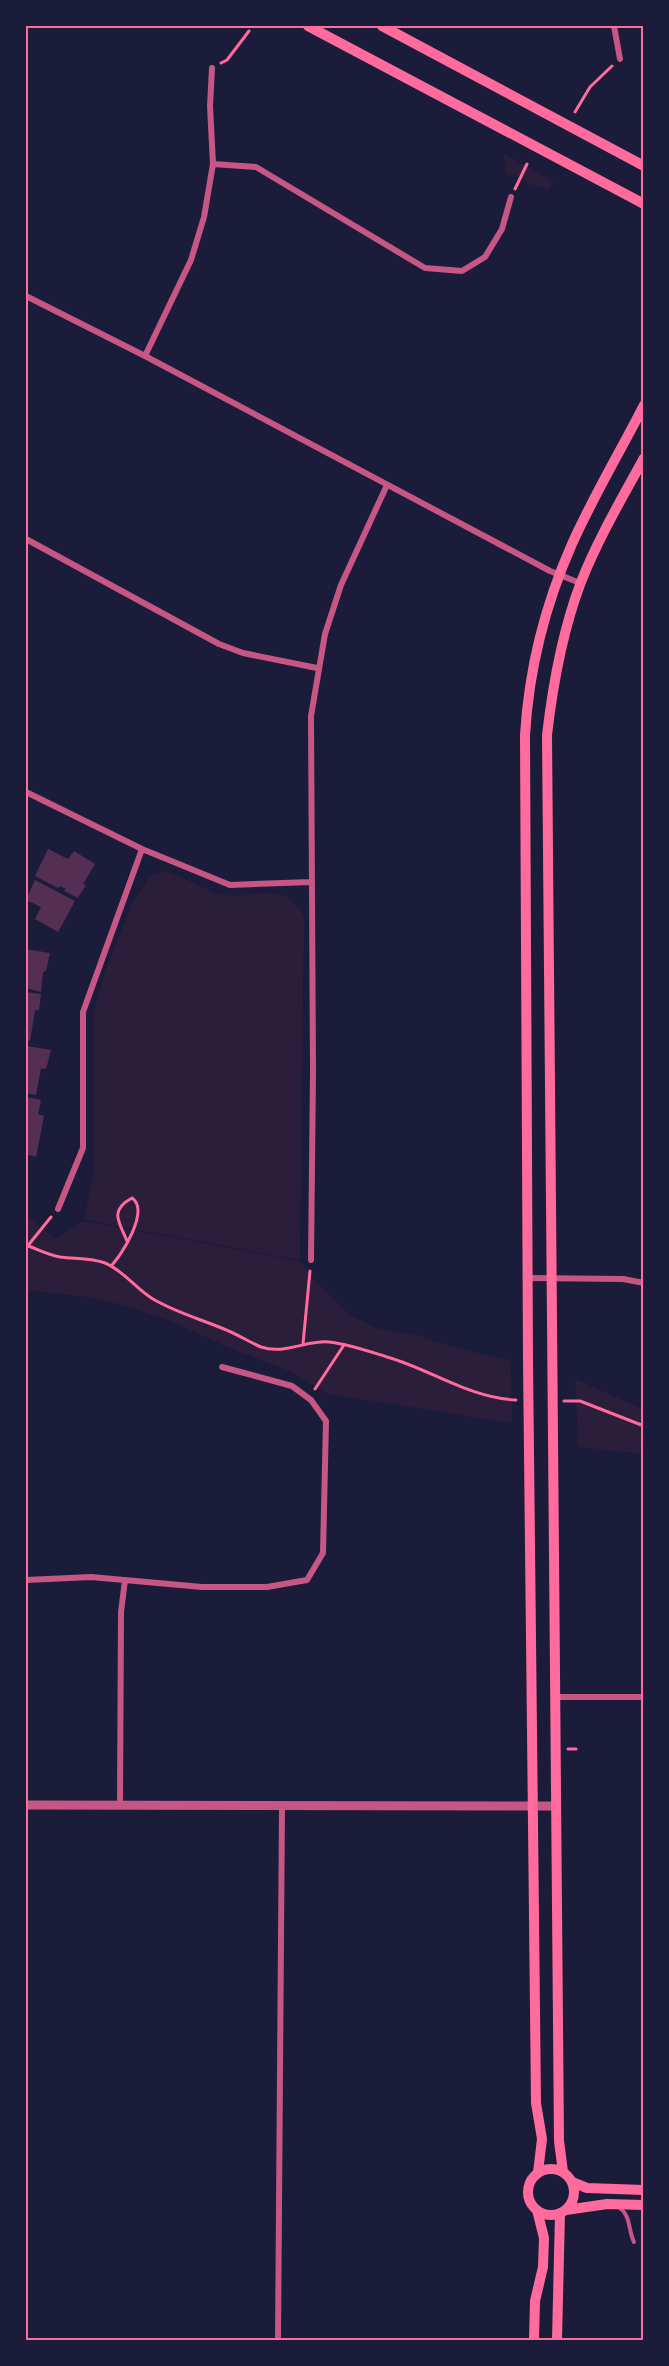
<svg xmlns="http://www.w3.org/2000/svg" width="669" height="2366" viewBox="0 0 669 2366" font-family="Cabin,sans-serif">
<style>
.green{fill:#2a1e3b}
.building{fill:#542f53}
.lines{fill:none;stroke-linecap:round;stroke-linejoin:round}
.path{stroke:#ff6b9d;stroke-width:3}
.service{stroke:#c65784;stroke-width:4}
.minor{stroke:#c65784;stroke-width:6}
.tertiary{stroke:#c65784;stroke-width:9}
.secondary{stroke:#ff6b9d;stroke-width:10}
.neatline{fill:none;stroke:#ff6b9d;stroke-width:2}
</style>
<rect width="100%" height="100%" fill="#1b1b3a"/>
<path class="green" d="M 504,154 L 553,181 L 549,189 L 531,185 L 518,175 L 506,175 Z
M 165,871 C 183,876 199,887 217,893 C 251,903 283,876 304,916 L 300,1260 L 84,1220 L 94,1170 L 94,1012 L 105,971 L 132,904 L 150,875 Z
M 26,1214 L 54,1239 L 84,1221 L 300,1261 L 318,1284 L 348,1314 L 376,1328 L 416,1335 L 453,1347 L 511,1361 L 512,1423 L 328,1394 L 287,1370 L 235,1350 L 170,1321 L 123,1305 L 86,1297 L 26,1290 Z
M 575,1379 L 643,1409 L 643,1454 L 578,1447 Z"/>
<path class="building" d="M 48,849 L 68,859 L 74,851 L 95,864 L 83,884 L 86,885 L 78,898 L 64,891 L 66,889 L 60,886 L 58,888 L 35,876 Z
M 35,880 L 75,901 L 58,932 L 35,919 L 41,907 L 26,900 Z
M 26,949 L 50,953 L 46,971 L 43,972 L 41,992 L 26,988 L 27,982 L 26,981 Z
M 26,992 L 41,994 L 39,1010 L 35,1010 L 30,1041 L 26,1040 Z
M 27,1046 L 51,1050 L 46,1069 L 41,1068 L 36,1095 L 26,1093 Z
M 26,1097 L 41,1100 L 38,1114 L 44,1116 L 36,1157 L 26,1154 Z"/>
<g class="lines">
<path class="path" d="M 221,63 L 227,60 L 249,31
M 575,112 L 590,87 L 612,66
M 515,189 L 527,164
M 26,1245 C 37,1249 48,1255 60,1257 C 75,1259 91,1258 105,1263 C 123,1270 136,1289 153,1299 C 175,1312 200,1319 224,1329 C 237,1334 249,1342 261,1347 C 284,1355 306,1340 329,1342 C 348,1344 368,1351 387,1357 C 430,1369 469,1398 516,1400
M 26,1248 L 51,1217
M 111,1266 C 122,1255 150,1210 132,1198 C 108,1211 120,1223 127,1241
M 303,1344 L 310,1271
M 315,1389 L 344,1345
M 564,1401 L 580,1401 L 644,1426
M 568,1749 L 576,1749"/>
<path class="service" d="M 620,2208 C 631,2216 628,2230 634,2242"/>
<path class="minor" d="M 614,26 L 620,59
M 213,164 L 256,167 L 425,268 L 462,271 L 485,257 L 502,229 L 511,197
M 26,296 L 145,356 L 550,571 L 580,583
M 145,356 L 191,260 L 204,217 L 213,164 L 210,106 L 212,68
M 26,539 L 219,644 L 243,653 L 317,668
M 26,792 L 142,849 L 230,885 L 311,882
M 58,1209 L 83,1148 L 83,1012 L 142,849
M 311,1260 L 313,1071 L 311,716 L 325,634 L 341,585 L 387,485
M 529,1278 L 623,1279 L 644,1283
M 26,1580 L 91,1577 L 202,1587 L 267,1587 L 307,1580 L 323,1553 L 326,1421 L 311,1400 L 292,1386 L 222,1367
M 556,1697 L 644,1697
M 120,1806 L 121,1612 L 125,1580
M 278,2340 L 282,1806"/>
<path class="tertiary" d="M 26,1805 L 556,1806"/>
<path class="secondary" d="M 308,26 L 644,204
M 382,26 L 644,166
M528 2192a23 23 0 1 1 46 0a23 23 0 1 1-46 0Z
M 538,2172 L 542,2139 L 536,2103 L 528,1360 L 525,735 C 529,668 545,605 572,544 C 593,497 620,452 644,405
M 563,2172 L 559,2141 L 547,735 C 553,683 562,632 581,582 C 598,539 622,498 644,458
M 572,2182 L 587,2188 L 644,2190
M 566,2210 L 607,2204 L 644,2205
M 534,2340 L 535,2301 L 543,2267 L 544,2238 L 537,2210
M 557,2340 L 560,2213"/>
</g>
<rect width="669" height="2366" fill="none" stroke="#1b1b3a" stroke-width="54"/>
<rect x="27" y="27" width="615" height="2312" class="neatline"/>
</svg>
